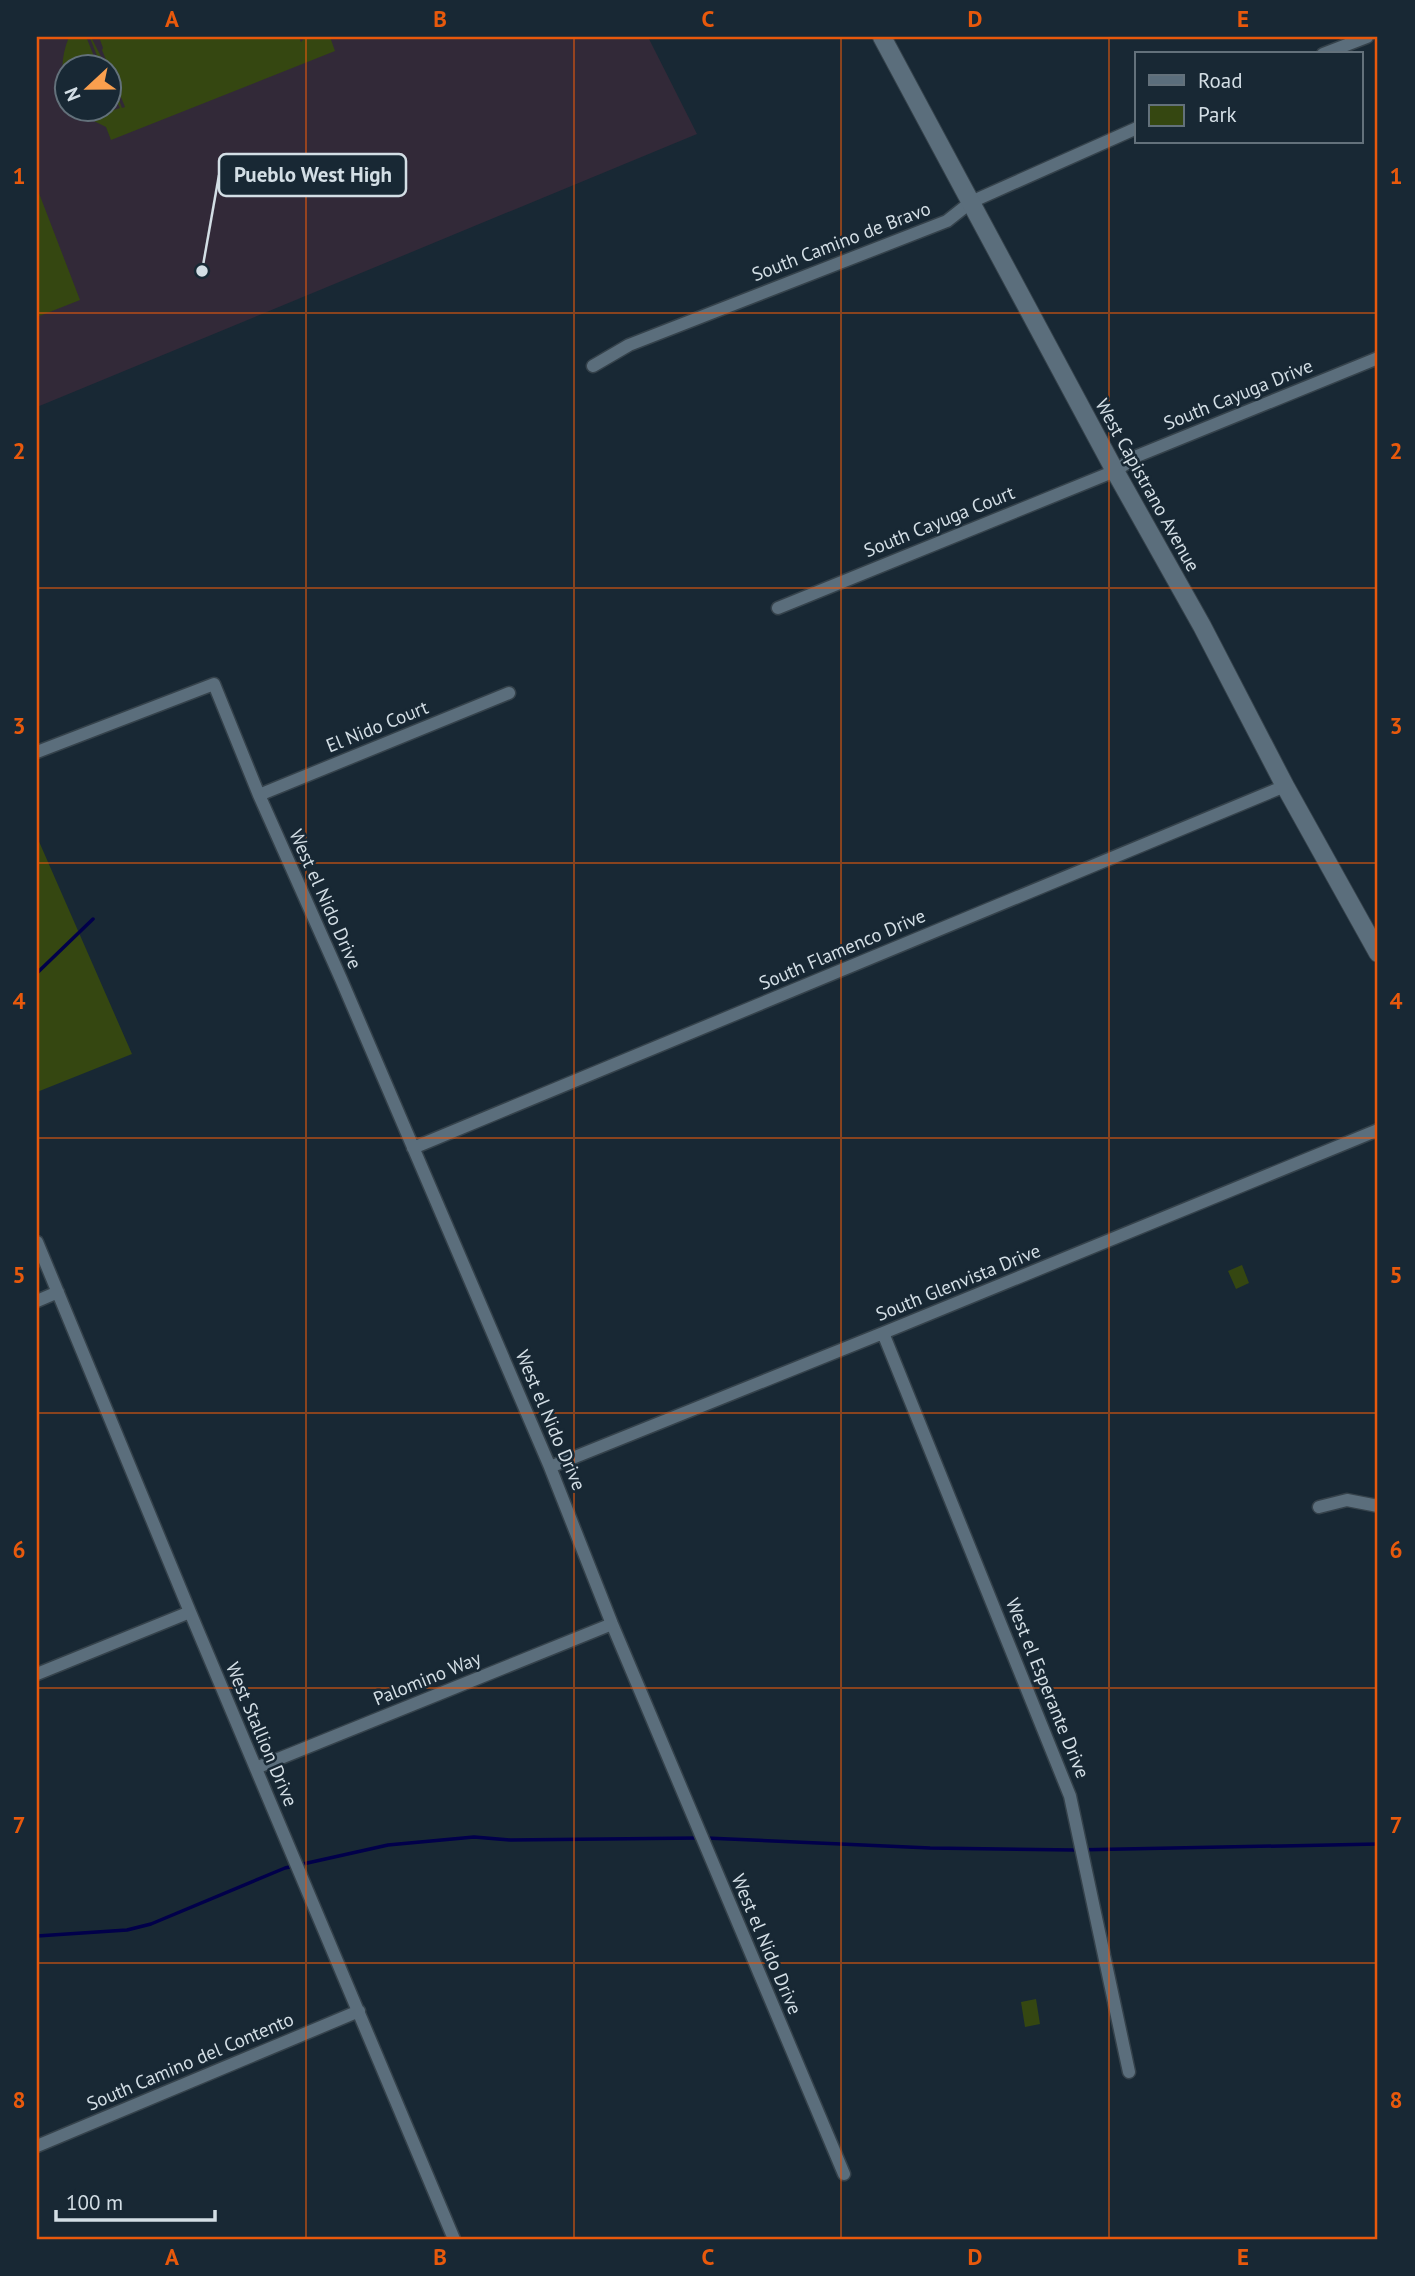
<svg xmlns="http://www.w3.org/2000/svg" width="1415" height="2276" viewBox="0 0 1415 2276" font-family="'PT Sans',sans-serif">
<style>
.education{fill:#322938;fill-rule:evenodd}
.green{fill:#354711}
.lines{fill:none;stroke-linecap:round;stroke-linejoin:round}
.stream{stroke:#01004a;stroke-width:3.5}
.street-casing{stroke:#35424b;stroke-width:15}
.secondary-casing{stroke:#35424b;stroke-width:20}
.street{stroke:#5b6e7c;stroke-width:12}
.secondary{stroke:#5b6e7c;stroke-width:18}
.grid{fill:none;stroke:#e8590c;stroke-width:2;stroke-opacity:0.55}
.labels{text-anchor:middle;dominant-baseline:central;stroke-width:5;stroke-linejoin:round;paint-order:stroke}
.street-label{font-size:19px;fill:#d3dee5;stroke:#182834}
.leader{fill:none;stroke:#d3dee5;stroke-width:2.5}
.callout-dot{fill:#d3dee5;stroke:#182834;stroke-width:2.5}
.callout{fill:#182834;stroke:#d3dee5;stroke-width:2.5}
.callout-label{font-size:21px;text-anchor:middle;font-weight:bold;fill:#d3dee5}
.neatline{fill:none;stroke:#e8590c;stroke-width:2.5}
.grid-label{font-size:23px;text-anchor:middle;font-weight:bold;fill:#e8590c}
</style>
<rect width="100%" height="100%" fill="#182834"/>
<path class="education" d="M 37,37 L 648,37 L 697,134 L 37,407 ZM 66,66 L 108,66 L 108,108 L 66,108 Z"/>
<path class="green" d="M 69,37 L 96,37 L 92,39 L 106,66 L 101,66 L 90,38 L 87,39 L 98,66 L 66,66 L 66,89 C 60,71 62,54 69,37 Z
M 99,37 L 299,37 L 301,42 L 306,37 L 330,37 L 335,51 L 111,140 L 106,127 L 94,121 L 78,109 L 108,108 L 109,97 L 114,110 L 120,108 L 109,85 L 109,73 L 122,108 L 125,107 L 102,50 L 103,48 Z
M 37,188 L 80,300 L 37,317 Z
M 37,837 L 132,1054 L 37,1092 Z
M 1242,1265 L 1249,1283 L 1236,1289 L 1228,1271 Z
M 1036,1999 L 1040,2024 L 1025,2027 L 1021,2002 Z"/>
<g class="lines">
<path class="stream" d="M 37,973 L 93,919
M 706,1838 L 930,1848 L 1074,1850 L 1378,1844
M 37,1936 L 127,1930 L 151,1924 L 285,1868 L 388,1845 L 474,1837 L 510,1840 L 698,1838"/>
<g class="street-casing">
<path id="street" d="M 1323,54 L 1367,37
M 593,366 L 629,345 L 947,221 L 971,202 L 1137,128
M 778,608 L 1115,471 L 1137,456 L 1378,358
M 37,752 L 214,684 L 259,795 L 341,979 L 550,1467 L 612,1624 L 844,2174
M 259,795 L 509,693
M 413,1148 L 1285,786
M 37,1242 L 190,1612 L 454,2239
M 37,1301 L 58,1292
M 883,1333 L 1070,1796 L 1129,2072
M 550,1467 L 883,1333 L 1378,1130
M 1319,1507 L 1347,1500 L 1378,1506
M 37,1674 L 190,1612
M 256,1768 L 612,1624
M 37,2146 L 359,2011"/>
</g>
<g class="secondary-casing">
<path id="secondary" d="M 882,37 L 1115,471 L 1202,626 L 1285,786 L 1378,953"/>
</g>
<use href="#street" class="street"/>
<use href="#secondary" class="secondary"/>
</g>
<path class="grid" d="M 306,37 L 306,2239M 574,37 L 574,2239M 841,37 L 841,2239M 1109,37 L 1109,2239M 37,313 L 1378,313M 37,588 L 1378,588M 37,863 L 1378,863M 37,1138 L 1378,1138M 37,1413 L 1378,1413M 37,1688 L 1378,1688M 37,1963 L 1378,1963"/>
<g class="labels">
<g class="street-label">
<text transform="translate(841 241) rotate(-21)">South Camino de Bravo</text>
<text transform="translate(1238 394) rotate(-22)">South Cayuga Drive</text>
<text transform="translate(1148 485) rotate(61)">West Capistrano Avenue</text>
<text transform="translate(939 521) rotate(-22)">South Cayuga Court</text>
<text transform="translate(377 726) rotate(-22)">El Nido Court</text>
<text transform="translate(326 899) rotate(66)">West el Nido Drive</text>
<text transform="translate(842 949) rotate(-23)">South Flamenco Drive</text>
<text transform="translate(958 1282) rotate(-22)">South Glenvista Drive</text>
<text transform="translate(551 1420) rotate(67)">West el Nido Drive</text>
<text transform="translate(427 1678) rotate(-22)">Palomino Way</text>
<text transform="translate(1048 1688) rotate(68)">West el Esperante Drive</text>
<text transform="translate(262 1734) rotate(67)">West Stallion Drive</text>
<text transform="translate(767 1944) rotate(67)">West el Nido Drive</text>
<text transform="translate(190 2061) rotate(-23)">South Camino del Contento</text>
</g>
</g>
<path class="leader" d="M202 271L219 175"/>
<circle class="callout-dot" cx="202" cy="271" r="7"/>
<rect class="callout" x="219" y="154" width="187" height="42" rx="7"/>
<g class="callout-label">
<text x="313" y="182">Pueblo West High</text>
</g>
<rect width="1415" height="2276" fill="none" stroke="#182834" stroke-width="77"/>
<rect x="1135" y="52" width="228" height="91" fill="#182834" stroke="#63717b" stroke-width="2"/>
<rect x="1149" y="75" width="35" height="10" fill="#5b6e7c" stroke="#63717b" stroke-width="2"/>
<text x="1198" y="88" font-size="21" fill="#d3dee5">Road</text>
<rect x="1149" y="105" width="35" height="21" fill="#354711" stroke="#63717b" stroke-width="2"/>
<text x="1198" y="122" font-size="21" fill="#d3dee5">Park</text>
<g transform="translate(88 88) rotate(248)"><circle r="33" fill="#182834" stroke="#63717b" stroke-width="2"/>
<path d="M0-5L12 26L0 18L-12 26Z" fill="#fa9f4e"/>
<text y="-10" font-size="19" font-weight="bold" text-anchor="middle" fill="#d3dee5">N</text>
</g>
<path d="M56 2210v10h159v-10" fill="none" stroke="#d3dee5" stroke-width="3.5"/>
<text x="66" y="2210" font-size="21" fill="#d3dee5" stroke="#182834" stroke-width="5" paint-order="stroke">100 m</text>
<rect x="38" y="38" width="1338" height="2200" class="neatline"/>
<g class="grid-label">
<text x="172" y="27">A</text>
<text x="440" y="27">B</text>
<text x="708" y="27">C</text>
<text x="975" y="27">D</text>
<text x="1243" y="27">E</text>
<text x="19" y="184">1</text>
<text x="1396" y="184">1</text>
<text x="19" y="459">2</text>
<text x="1396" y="459">2</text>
<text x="19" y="734">3</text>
<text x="1396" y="734">3</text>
<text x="19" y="1009">4</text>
<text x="1396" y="1009">4</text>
<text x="19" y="1283">5</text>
<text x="1396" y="1283">5</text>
<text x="19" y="1558">6</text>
<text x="1396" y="1558">6</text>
<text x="19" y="1833">7</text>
<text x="1396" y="1833">7</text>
<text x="19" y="2108">8</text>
<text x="1396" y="2108">8</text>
<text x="172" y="2265">A</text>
<text x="440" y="2265">B</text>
<text x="708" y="2265">C</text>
<text x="975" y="2265">D</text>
<text x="1243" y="2265">E</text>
</g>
</svg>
